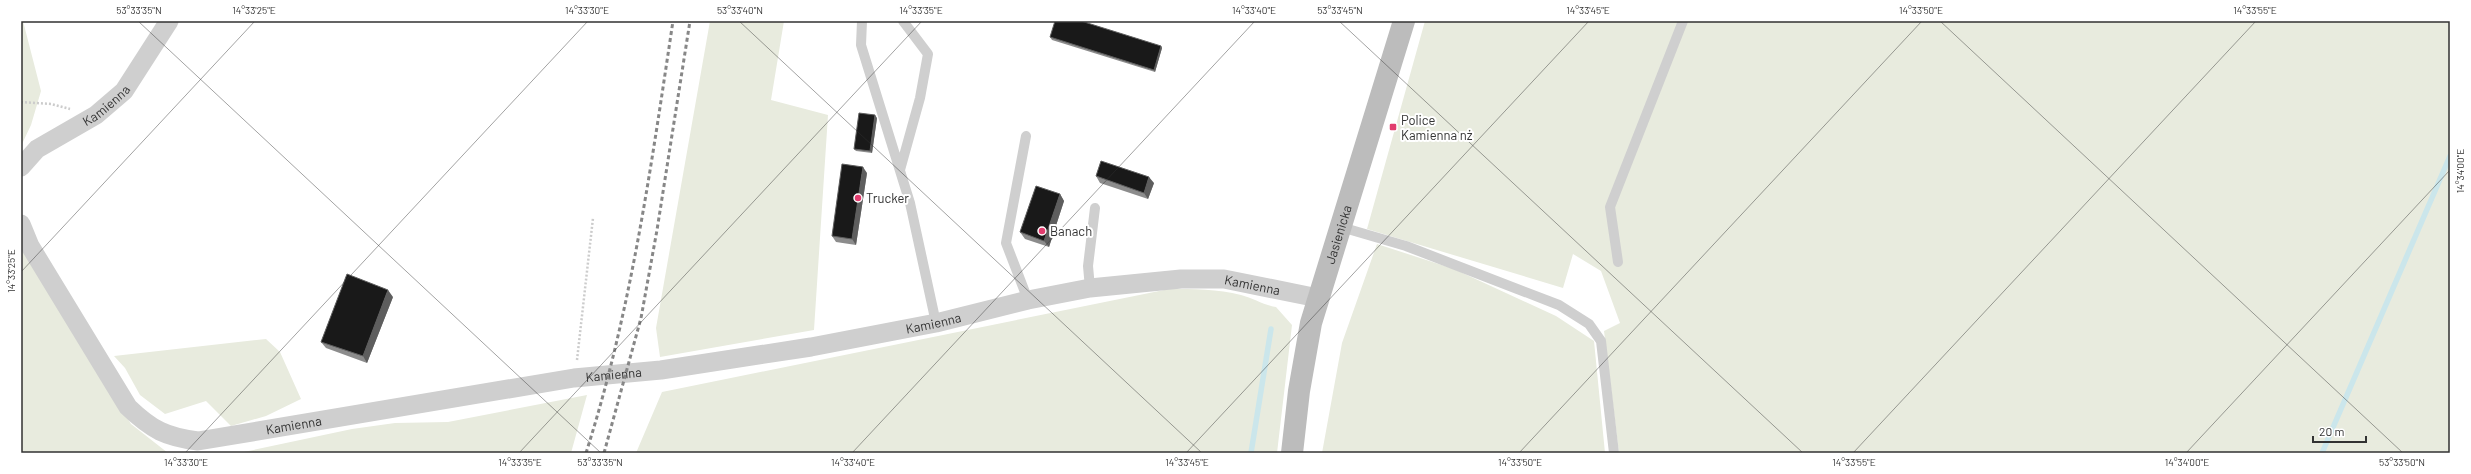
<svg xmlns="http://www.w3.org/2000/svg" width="2471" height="474" viewBox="0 0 2471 474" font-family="Barlow,sans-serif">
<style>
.green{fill:#e8ebde}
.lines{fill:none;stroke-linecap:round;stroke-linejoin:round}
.stream{stroke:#cbe6eb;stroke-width:5.5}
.path{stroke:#ccc;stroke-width:2.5;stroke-dasharray:2 2;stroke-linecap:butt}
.lane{stroke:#cfcfcf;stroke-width:10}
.street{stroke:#cfcfcf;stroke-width:19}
.secondary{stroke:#bcbcbc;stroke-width:22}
.rail{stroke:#878787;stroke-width:3;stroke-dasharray:4 3;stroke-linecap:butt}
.wall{fill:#8c8c8c}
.shaded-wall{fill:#5e5e5e}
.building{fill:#191919;stroke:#5e5e5e}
.ticks{fill:none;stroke:#323232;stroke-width:1;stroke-opacity:0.45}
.poi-dot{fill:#e13c6e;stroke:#fff;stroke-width:1.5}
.labels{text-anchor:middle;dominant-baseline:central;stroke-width:4;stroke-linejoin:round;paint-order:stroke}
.street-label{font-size:13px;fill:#323232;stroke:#fff}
.poi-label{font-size:13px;fill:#323232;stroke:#fff;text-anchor:start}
.neatline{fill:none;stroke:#323232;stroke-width:1.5}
.ticks-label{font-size:10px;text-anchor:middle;fill:#323232}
</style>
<rect width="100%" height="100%" fill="#fff"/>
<path class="green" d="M 21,21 L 23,21 L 41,91 L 31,125 L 21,146 Z
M 710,21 L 784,21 L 771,100 L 828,115 L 814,330 L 660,357 L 656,328 Z
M 1425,21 L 2450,21 L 2450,453 L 1619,453 L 1604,331 L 1620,323 L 1601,271 L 1573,254 L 1563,288 L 1367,229 Z
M 1377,244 L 1454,269 L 1556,316 L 1594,341 L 1605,453 L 1322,453 L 1342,343 Z
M 21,245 L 131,424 L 168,453 L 21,453 Z
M 1169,289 C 1193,289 1218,289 1241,295 C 1253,298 1263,305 1276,307 L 1292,325 L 1277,453 L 636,453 L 662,392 Z
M 266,339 L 280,352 L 301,399 L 266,416 L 231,426 L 206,401 L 165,414 L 140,395 L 125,368 L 114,356 Z
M 587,395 L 571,453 L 239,453 L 352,429 L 395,423 L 448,422 Z"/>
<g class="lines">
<path class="stream" d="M 1251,453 L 1271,329
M 2322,453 L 2450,156"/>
<path class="path" d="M 21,102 L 51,104 L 70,109
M 577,360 L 593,218"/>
<path class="lane" d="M 862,21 L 861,45 L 910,203 L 936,323
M 1026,136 L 1006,243 L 1028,300
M 900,170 L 920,98 L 928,54 L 903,21
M 1341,227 L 1406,246 L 1559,305 L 1589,324 L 1601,341 L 1614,453
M 1618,262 L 1610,207 L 1683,21
M 1090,288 L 1088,266 L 1095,208"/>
<g class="street">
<path id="s1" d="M 21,167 L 37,149 L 96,115 L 124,91 L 169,21"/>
<path id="s2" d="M 21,224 L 30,246 L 128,407 C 152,430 166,437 198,441 L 574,378 L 661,370 L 811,347 L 936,323 L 1028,300 L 1090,288 L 1181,279 L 1224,279 L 1318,298"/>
</g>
<path class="secondary" id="s3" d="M 1292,453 L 1299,391 L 1311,323 L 1404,21"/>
<path class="rail" d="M 586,453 C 631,312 651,167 673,21
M 604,453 L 641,318 L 657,230 L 690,21"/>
</g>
<path class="wall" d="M 1050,37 L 1161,46 L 1162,48 L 1155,72 L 1052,40 Z
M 877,118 L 872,153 L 856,151 L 854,149 Z
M 867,173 L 856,245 L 836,242 L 832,236 Z
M 1096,176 L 1154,183 L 1148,199 L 1100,183 Z
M 1060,194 L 1064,201 L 1049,247 L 1025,239 L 1020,232 Z
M 393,297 L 367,363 L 326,348 L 321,342 Z"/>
<path class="shaded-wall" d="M 1161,46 L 1162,48 L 1155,72 L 1154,70 Z
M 875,115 L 877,118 L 872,153 L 870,151 Z
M 863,167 L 867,173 L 856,245 L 852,239 Z
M 1149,177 L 1154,183 L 1148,199 L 1144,193 Z
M 1060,194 L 1064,201 L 1049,247 L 1044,241 Z
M 388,290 L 393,297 L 367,363 L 363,356 Z"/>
<path class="building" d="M 1055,21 L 1081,21 L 1161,46 L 1154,70 L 1050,37 Z
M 859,113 L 875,115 L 870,151 L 854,149 Z
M 1101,161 L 1149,177 L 1144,193 L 1096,176 Z
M 842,164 L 863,167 L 852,239 L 832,236 Z
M 1036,186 L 1060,194 L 1044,241 L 1020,232 Z
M 347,274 L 388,290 L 363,356 L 321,342 Z"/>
<path class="ticks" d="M 138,21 L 601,453M 739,21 L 1202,453M 1339,21 L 1803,453M 1940,21 L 2403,453M 21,272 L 255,21M 185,453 L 588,21M 519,453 L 922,21M 852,453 L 1255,21M 1186,453 L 1589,21M 1519,453 L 1922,21M 1853,453 L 2256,21M 2186,453 L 2450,170"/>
<g class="poi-dot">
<rect x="1389" y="123" width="8" height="8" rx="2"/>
<circle cx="858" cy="198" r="4"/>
<circle cx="1042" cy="231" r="4"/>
</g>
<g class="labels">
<g class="street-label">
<text stroke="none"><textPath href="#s1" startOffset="106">Kamienna</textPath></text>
<text stroke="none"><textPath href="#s3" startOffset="224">Jasienicka</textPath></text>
<text stroke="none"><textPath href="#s2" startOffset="1361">Kamienna</textPath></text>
<text stroke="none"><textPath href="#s2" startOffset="1037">Kamienna</textPath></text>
<text stroke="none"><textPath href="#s2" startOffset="713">Kamienna</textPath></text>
<text stroke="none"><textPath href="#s2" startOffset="389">Kamienna</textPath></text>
</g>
<g class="poi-label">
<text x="1401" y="120">Police<tspan x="1401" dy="15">Kamienna nż</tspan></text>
<text x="866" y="198">Trucker</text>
<text x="1050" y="231">Banach</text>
</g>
</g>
<rect width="2471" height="474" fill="none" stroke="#ffffff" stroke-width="44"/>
<path d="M2313 436v6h53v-6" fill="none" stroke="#323232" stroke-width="2"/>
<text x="2319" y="436" font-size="12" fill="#323232" stroke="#ffffff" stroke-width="3" paint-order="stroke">20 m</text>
<rect x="22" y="22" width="2427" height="430" class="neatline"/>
<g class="ticks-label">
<text x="139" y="14">53°33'35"N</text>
<text x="254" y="14">14°33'25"E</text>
<text x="587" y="14">14°33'30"E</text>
<text x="740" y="14">53°33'40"N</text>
<text x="921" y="14">14°33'35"E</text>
<text x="1254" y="14">14°33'40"E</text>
<text x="1340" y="14">53°33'45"N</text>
<text x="1588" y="14">14°33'45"E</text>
<text x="1921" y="14">14°33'50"E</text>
<text x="2255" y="14">14°33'55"E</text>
<text transform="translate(2460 171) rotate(-90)" y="4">14°34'00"E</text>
<text transform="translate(11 271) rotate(-90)" y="4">14°33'25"E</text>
<text x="186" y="466">14°33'30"E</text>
<text x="520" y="466">14°33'35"E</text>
<text x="600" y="466">53°33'35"N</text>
<text x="853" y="466">14°33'40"E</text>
<text x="1187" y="466">14°33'45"E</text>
<text x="1520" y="466">14°33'50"E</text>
<text x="1854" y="466">14°33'55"E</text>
<text x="2187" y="466">14°34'00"E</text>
<text x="2402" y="466">53°33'50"N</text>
</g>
</svg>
